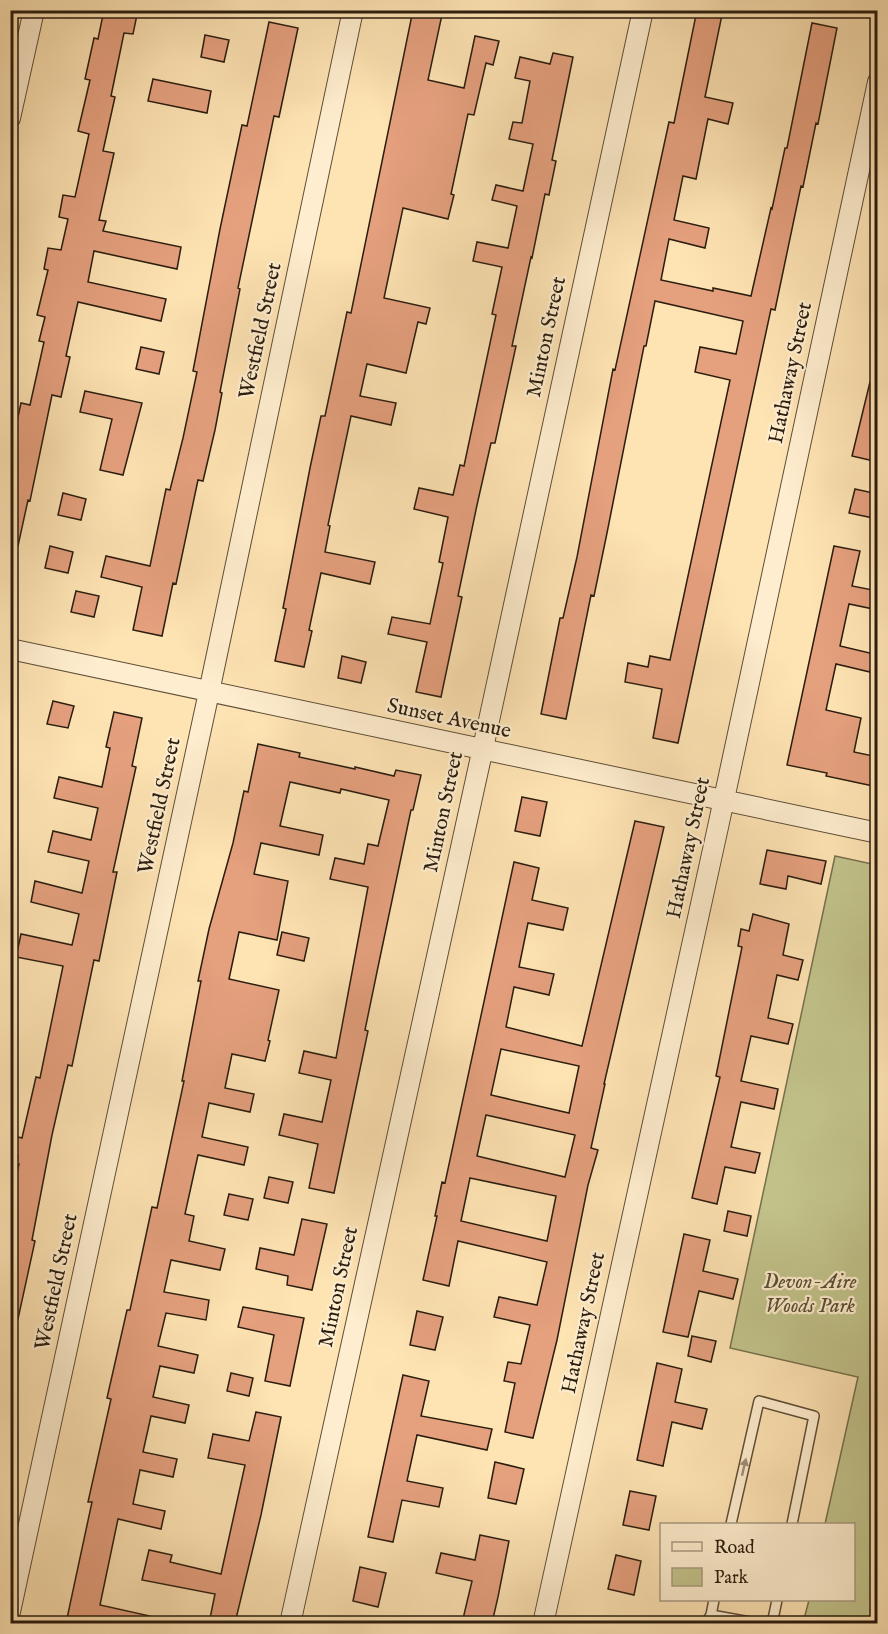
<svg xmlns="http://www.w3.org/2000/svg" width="888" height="1634" viewBox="0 0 888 1634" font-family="'IM FELL English',serif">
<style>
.green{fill:#c2c38b;stroke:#76704d;stroke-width:1.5}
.building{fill:#e5a07e;stroke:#2a1d0f;stroke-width:1.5;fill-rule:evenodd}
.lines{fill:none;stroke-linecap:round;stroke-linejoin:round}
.service-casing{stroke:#5f4e38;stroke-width:12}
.minor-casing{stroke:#5f4e38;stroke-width:22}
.service{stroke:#feedce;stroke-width:9}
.minor{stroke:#feedce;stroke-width:20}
.oneway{fill:#9f8f78}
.labels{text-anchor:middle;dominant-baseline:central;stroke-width:4.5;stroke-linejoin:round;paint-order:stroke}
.street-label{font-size:21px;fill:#2a1d0f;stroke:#feedce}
.park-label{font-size:21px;font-style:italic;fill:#584f34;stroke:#feedce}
</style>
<rect width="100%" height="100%" fill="#fee3b3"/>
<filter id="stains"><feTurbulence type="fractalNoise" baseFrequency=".00333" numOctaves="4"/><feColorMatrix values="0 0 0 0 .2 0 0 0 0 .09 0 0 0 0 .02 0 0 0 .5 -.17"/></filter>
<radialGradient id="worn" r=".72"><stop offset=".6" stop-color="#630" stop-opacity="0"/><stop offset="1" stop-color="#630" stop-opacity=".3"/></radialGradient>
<path class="green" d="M 835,856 L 877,865 L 877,1623 L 803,1623 L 809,1600 L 854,1600 L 854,1524 L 825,1524 L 858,1377 L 730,1348 Z"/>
<path class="building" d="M 104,10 L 138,10 L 133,34 L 124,33 L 111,96 L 115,97 L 103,151 L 114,153 L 99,220 L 106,221 L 103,231 L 181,247 L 177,269 L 94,251 L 88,282 L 166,299 L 161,321 L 78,302 L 66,356 L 70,357 L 61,397 L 52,395 L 30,501 L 28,500 L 18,546 L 10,545 L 10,459 L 14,444 L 12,444 L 21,403 L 30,405 L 44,342 L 39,341 L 45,317 L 37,315 L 48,270 L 44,269 L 48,248 L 61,250 L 68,219 L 59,217 L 63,195 L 75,197 L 89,134 L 78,131 L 90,80 L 85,79 L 94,38 L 98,39 Z
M 413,10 L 443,10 L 428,80 L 464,88 L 475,36 L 499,41 L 493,65 L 486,63 L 474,115 L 468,114 L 451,194 L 454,195 L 448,219 L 403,208 L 384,298 L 430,308 L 426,324 L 418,322 L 406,373 L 367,364 L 360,396 L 396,403 L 391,425 L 351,416 L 328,525 L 330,526 L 325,552 L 375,562 L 370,584 L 321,573 L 309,630 L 312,631 L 304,667 L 275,661 L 286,609 L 283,608 L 310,468 L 321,416 L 325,416 L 347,312 L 351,313 Z
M 697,10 L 723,10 L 705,97 L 733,103 L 728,124 L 708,119 L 696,179 L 683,176 L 674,220 L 709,228 L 705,248 L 669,239 L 661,280 L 713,291 L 713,288 L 751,296 L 771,208 L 772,209 L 785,148 L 787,148 L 812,23 L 837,28 L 818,124 L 816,123 L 803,187 L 801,186 L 775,310 L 771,309 L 678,743 L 653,738 L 662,689 L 625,682 L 628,663 L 648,667 L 650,656 L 670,660 L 730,380 L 695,372 L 700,347 L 736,354 L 743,321 L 655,301 L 646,346 L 644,346 L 607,533 L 594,596 L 591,595 L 566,719 L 541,714 L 560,618 L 563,618 L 577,557 L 613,369 L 615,370 L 669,122 L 674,123 Z
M 269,22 L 298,28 L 279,117 L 274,116 L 238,288 L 240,289 L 220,392 L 222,393 L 215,430 L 203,481 L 198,480 L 176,584 L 173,583 L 162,636 L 133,630 L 142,587 L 101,577 L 106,556 L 150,566 L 166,489 L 170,490 L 183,438 L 197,372 L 193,371 L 220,229 L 242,125 L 247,126 Z
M 205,35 L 229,40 L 224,62 L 201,57 Z
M 553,53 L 573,57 L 552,160 L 556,161 L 549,195 L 545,194 L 532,258 L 531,257 L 512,346 L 516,346 L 495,443 L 491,443 L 477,505 L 458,596 L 462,597 L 441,697 L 416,692 L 427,642 L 388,634 L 392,617 L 430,624 L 443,563 L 439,562 L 448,517 L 414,509 L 419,488 L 453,495 L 460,465 L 464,466 L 496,315 L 492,314 L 502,267 L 473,261 L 477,242 L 508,248 L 517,206 L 492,200 L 496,185 L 523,191 L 533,144 L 509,139 L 513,122 L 522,123 L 530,81 L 515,78 L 520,57 L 550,64 Z
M 153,79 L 211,91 L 207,113 L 148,101 Z
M 141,347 L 164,352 L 159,374 L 136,369 Z
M 870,382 L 878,383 L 878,462 L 852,456 Z
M 85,391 L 142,403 L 123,475 L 100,470 L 112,419 L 80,412 Z
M 855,489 L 878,494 L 878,519 L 849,513 Z
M 63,493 L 86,499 L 81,520 L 58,515 Z
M 50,546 L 73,552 L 68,573 L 45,568 Z
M 834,546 L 860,551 L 852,586 L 878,591 L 878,610 L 849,604 L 840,646 L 874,654 L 870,672 L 836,664 L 826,710 L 861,718 L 854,752 L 878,757 L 878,787 L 826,776 L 827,773 L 787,765 Z
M 76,591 L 99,596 L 94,617 L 71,612 Z
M 342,656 L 366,662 L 361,683 L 338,678 Z
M 53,701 L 74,706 L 68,728 L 47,724 Z
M 114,712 L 142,718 L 132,766 L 136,767 L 113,872 L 117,872 L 99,961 L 94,960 L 72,1066 L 68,1065 L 52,1135 L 32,1240 L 35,1241 L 18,1319 L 10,1318 L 10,1202 L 19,1164 L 17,1164 L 18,1156 L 10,1154 L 10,1135 L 22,1138 L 36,1077 L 40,1078 L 63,966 L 16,957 L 21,934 L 72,945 L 79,914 L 31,902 L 35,881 L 82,893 L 89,861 L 48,852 L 53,831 L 91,840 L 98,808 L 54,798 L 59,777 L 102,787 L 110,748 L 106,747 Z
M 258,744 L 300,753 L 299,757 L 355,769 L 355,767 L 394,776 L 396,770 L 421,775 L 413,810 L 411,810 L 378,967 L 365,1030 L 368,1031 L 334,1193 L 309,1188 L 318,1144 L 279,1135 L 284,1114 L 322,1122 L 331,1080 L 299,1073 L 304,1051 L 336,1058 L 368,887 L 330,879 L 335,858 L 364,864 L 368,844 L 378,846 L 389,800 L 341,789 L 340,793 L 290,782 L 280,826 L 323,835 L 319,855 L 261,843 L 254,874 L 288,881 L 277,940 L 239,932 L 229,979 L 279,990 L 268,1040 L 270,1041 L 265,1061 L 232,1054 L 225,1088 L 254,1094 L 250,1112 L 209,1103 L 202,1137 L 248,1147 L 244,1165 L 198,1155 L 185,1214 L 194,1216 L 189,1241 L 225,1249 L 220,1270 L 171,1260 L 164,1292 L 209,1300 L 206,1320 L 166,1313 L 158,1346 L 198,1355 L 194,1373 L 160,1366 L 153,1397 L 189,1405 L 185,1423 L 151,1416 L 143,1452 L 177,1459 L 173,1477 L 140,1470 L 133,1504 L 165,1511 L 161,1529 L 118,1519 L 100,1605 L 150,1616 L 150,1623 L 66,1623 L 92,1502 L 88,1502 L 111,1399 L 107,1398 L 127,1310 L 130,1310 L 152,1207 L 157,1208 L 184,1081 L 182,1081 L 201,981 L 198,981 L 209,929 L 233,843 L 244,791 L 248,792 Z
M 522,797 L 547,802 L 540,836 L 515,831 Z
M 635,821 L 664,827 L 604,1084 L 605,1084 L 591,1148 L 598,1150 L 588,1185 L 557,1340 L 533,1438 L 505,1432 L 515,1383 L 504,1381 L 508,1362 L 521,1364 L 530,1325 L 494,1317 L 499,1297 L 537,1305 L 547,1262 L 458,1241 L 449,1286 L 423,1280 L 437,1216 L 435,1216 L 442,1182 L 445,1183 L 514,862 L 539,868 L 532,900 L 568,908 L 563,930 L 528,923 L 519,967 L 554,974 L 549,995 L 514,987 L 506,1027 L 582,1046 ZM 501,1049 L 579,1066 L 569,1113 L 491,1095 ZM 486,1115 L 575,1135 L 565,1177 L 477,1156 ZM 470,1178 L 556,1196 L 547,1241 L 461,1221 Z
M 767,850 L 826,861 L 821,884 L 788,876 L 786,889 L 760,884 Z
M 753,914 L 789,924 L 783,955 L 803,960 L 798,980 L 777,975 L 768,1018 L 793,1024 L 788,1044 L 751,1036 L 741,1081 L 778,1089 L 774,1109 L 741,1102 L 731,1147 L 760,1153 L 755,1173 L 725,1167 L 717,1204 L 692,1198 L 720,1077 L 716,1076 L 742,947 L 738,946 L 741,929 L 749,931 Z
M 282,932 L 309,938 L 304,961 L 277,955 Z
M 269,1177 L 293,1182 L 288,1203 L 264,1198 Z
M 229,1194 L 253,1199 L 248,1220 L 224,1215 Z
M 728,1211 L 751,1216 L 747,1236 L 724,1231 Z
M 302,1219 L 327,1224 L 312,1290 L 287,1285 L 288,1276 L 256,1269 L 260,1248 L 294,1255 Z
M 684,1234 L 710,1240 L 703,1271 L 738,1279 L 733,1299 L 699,1291 L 688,1337 L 663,1332 Z
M 243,1307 L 304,1318 L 290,1386 L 265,1381 L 274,1335 L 238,1327 Z
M 417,1311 L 443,1317 L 435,1350 L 410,1345 Z
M 692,1336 L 716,1341 L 711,1362 L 688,1356 Z
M 657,1363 L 682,1369 L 675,1402 L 707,1409 L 702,1429 L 672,1422 L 663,1466 L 637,1460 Z
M 231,1373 L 253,1378 L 249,1396 L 227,1391 Z
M 403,1375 L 429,1381 L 421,1416 L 492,1429 L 487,1450 L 417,1435 L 407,1481 L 443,1488 L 439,1507 L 402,1500 L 393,1542 L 368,1537 Z
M 256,1412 L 281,1417 L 261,1515 L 235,1623 L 209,1623 L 215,1594 L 142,1580 L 149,1550 L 172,1555 L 170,1562 L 221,1574 L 245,1465 L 208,1458 L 213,1434 L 249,1441 Z
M 495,1462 L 524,1469 L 516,1504 L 488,1498 Z
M 630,1491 L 656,1496 L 649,1530 L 623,1525 Z
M 480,1535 L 509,1541 L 498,1597 L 492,1623 L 462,1623 L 472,1581 L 436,1573 L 441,1553 L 475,1560 Z
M 616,1555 L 641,1561 L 634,1595 L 608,1589 Z
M 360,1567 L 386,1573 L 378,1607 L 353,1601 Z"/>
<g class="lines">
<g class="service-casing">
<path id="service" d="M 731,1524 L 759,1401 L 814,1416 L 792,1524
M 711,1615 L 761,1624
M 705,1624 L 711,1615 L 714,1600
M 772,1624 L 777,1600"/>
</g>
<g class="minor-casing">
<path id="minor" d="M 10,118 L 34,10
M 10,649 L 878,833
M 10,1612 L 209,692 L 353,10
M 290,1624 L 488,725 L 643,10
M 543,1624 L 718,827 L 878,82"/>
</g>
<use href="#service" class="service"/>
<use href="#minor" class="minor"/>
</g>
<defs><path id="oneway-solid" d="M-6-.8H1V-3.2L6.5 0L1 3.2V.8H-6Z" transform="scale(1.5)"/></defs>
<use class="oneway" href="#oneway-solid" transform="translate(744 1467) rotate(-77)"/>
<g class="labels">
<g class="street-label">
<text transform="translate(261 331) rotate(-78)">Westfield Street</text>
<text transform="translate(547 337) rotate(-78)">Minton Street</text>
<text transform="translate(791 373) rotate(-78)">Hathaway Street</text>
<text transform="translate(449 719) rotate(12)">Sunset Avenue</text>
<text transform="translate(160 806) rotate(-78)">Westfield Street</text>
<text transform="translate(444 812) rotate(-78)">Minton Street</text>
<text transform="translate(689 848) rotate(-78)">Hathaway Street</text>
<text transform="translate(57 1282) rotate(-78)">Westfield Street</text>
<text transform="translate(339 1287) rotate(-78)">Minton Street</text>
<text transform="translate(584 1323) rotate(-78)">Hathaway Street</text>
</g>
<g class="park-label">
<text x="810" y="1282">Devon-Aire<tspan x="810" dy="24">Woods Park</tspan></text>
</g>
</g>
<rect width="888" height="1634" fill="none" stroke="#fee3b3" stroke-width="36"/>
<rect x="12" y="12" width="864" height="1610" fill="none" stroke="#2a1d0f" stroke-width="3"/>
<rect x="18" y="18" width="852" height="1598" fill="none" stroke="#2a1d0f" stroke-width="1.5"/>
<rect x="660" y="1523" width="195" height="78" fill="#feedce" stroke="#a99a82" stroke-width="1.5"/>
<rect x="672" y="1542" width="30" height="9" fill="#feedce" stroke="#a99a82" stroke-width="1.5"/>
<text x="714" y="1553" font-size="18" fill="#2a1d0f">Road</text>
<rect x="672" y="1568" width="30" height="18" fill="#c2c38b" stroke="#a99a82" stroke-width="1.5"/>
<text x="714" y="1583" font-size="18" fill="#2a1d0f">Park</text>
<rect width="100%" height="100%" filter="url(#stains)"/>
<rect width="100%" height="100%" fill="url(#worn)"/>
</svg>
